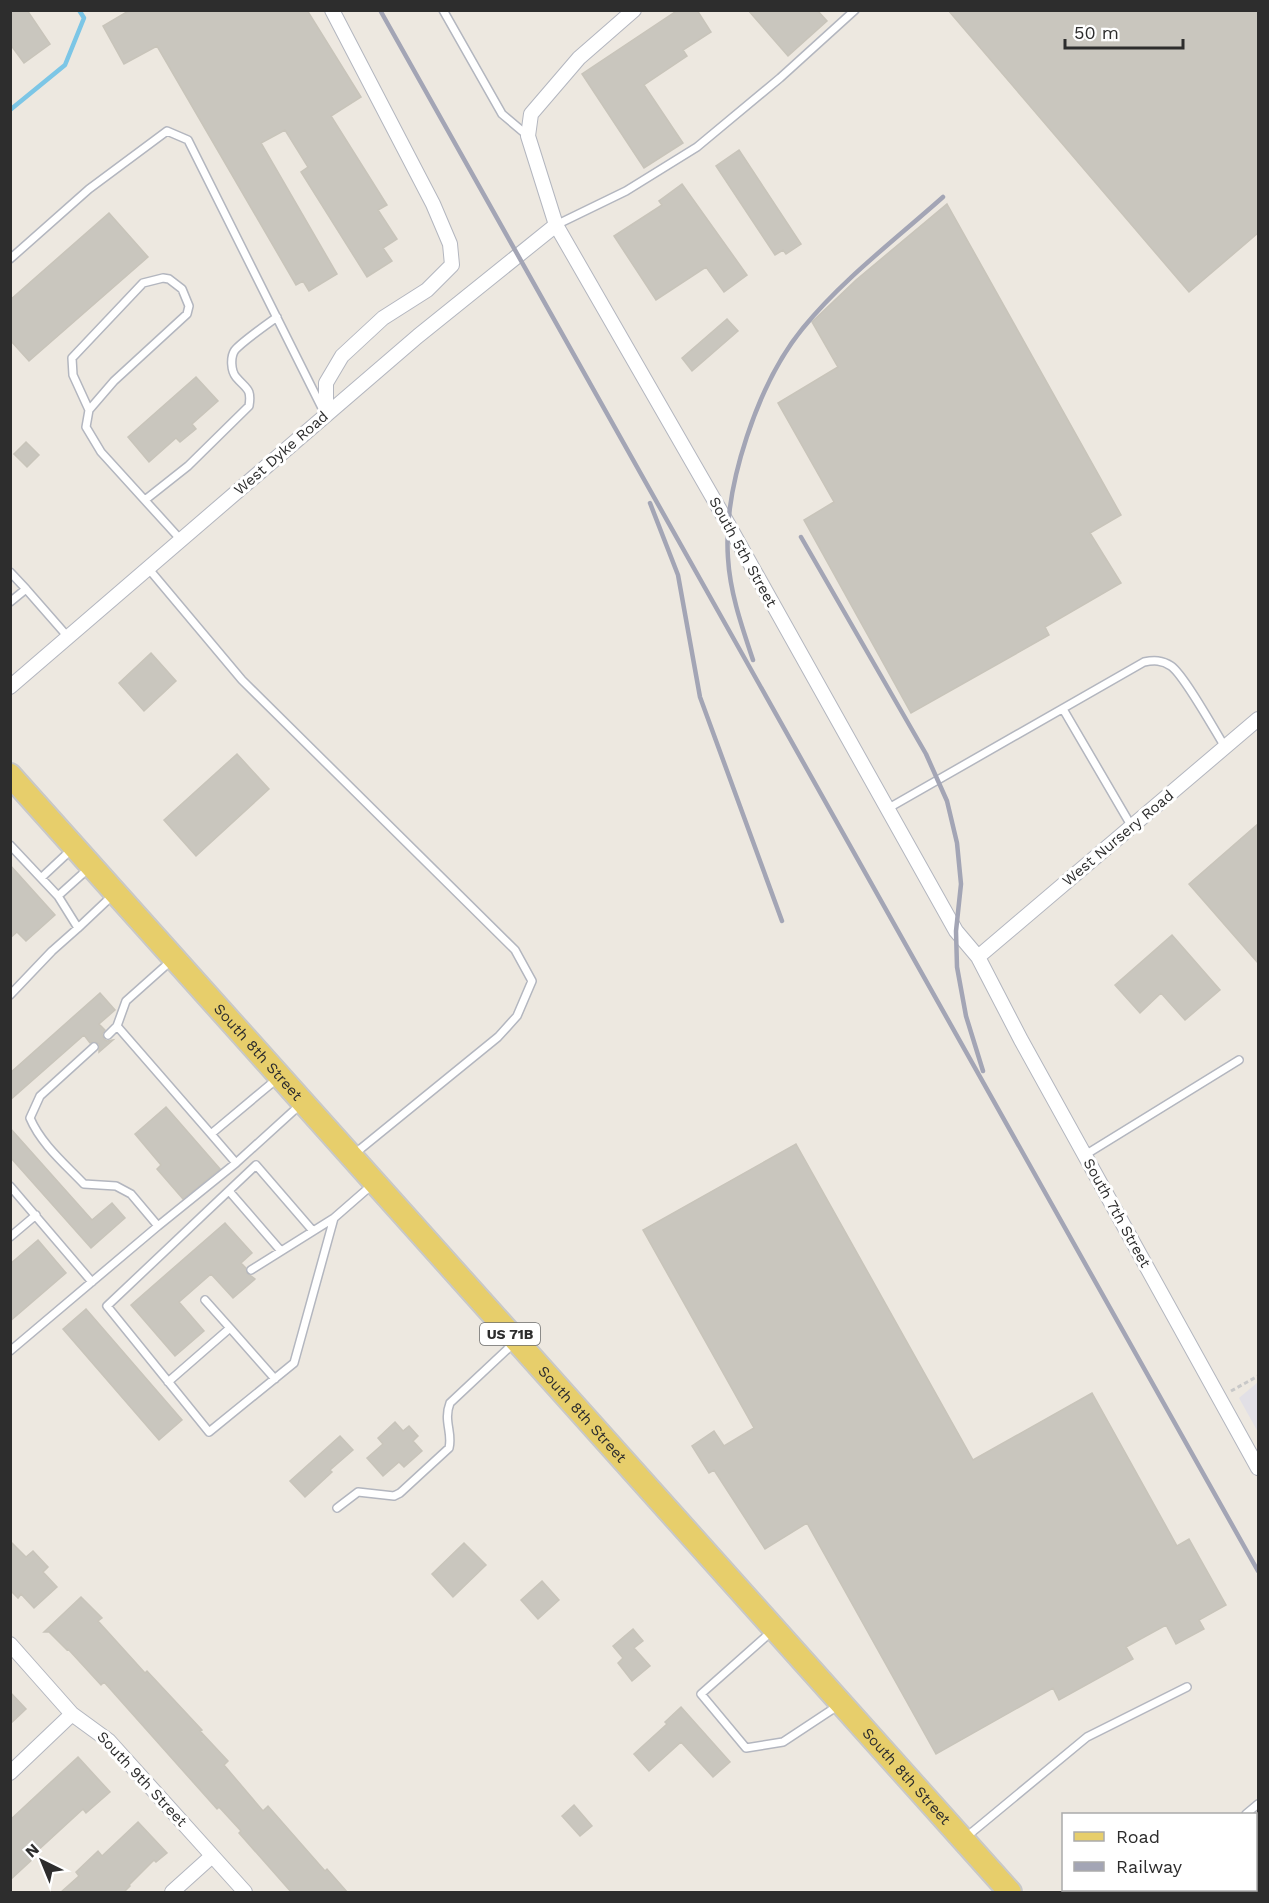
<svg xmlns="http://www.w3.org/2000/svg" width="1269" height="1903" viewBox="0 0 1269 1903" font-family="'Work Sans',sans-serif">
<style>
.industrial{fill:#e2e0e6}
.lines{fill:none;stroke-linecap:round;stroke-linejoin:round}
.stream{stroke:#7cc6e6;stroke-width:4.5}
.building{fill:#c9c6be;stroke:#c8c4ba;stroke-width:1.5}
.lane-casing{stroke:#b3b6bf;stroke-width:10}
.street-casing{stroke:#b3b6bf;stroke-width:16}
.primary-casing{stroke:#c8c8c8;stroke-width:26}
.path{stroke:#c8c8c8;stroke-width:3;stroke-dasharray:4.5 3;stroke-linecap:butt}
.lane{stroke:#fff;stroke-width:7}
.street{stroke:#fff;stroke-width:14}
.primary{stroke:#e7ce6b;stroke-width:22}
.rail{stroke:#a3a5b5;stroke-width:4.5}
.labels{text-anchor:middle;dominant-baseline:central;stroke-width:6;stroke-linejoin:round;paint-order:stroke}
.shield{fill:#fff;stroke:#6c6c6c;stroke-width:1.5}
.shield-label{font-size:14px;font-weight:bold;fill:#2d2d2d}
.street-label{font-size:15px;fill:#2d2d2d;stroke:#fff}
</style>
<rect width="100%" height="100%" fill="#ede8e0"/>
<path class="industrial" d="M 1258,1382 L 1258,1432 L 1239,1398 Z"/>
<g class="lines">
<path class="stream" d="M 10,110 L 65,65 L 84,18 L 79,10"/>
</g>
<path class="building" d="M 10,10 L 27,10 L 50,44 L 24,63 L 10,44 Z
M 130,10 L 307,10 L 361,97 L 331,116 L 387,205 L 378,210 L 397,239 L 383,248 L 392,261 L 367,277 L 301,172 L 308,167 L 285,130 L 261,143 L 337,274 L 309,291 L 303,281 L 296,285 L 157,46 L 124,64 L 103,26 Z
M 678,10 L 697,10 L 711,32 L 683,50 L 687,56 L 644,85 L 683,143 L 644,168 L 582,74 Z
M 748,10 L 817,10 L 827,21 L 788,56 Z
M 948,10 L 1258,10 L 1258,233 L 1189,292 Z
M 739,150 L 801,244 L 786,254 L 783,250 L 775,255 L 716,166 Z
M 682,184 L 747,275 L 724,292 L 706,267 L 656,300 L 614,236 L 662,205 L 659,201 Z
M 947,204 L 1121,515 L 1090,533 L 1121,583 L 1045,627 L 1049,635 L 911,713 L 804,520 L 834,502 L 778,403 L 838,367 L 812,322 L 856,280 Z
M 109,213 L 148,257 L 29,361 L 10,340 L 10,300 Z
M 727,319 L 738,331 L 692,371 L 682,358 Z
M 196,377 L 218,401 L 192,424 L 196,429 L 180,442 L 176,438 L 149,462 L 128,437 Z
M 26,442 L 39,455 L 27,467 L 14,454 Z
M 151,653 L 176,681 L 144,711 L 119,683 Z
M 237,754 L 269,789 L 196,856 L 164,820 Z
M 1258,824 L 1258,963 L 1189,884 Z
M 10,865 L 55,915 L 26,941 L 17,932 L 10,938 Z
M 1172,935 L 1220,990 L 1185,1020 L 1161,993 L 1140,1013 L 1115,985 Z
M 100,993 L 115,1010 L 99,1024 L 105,1030 L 102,1034 L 104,1039 L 107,1041 L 113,1040 L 99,1052 L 99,1044 L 95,1042 L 90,1043 L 84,1035 L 10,1100 L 10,1073 Z
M 166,1107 L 220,1169 L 183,1199 L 157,1169 L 161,1165 L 135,1134 Z
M 10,1128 L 92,1220 L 112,1203 L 125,1218 L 91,1248 L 10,1157 Z
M 796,1144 L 973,1460 L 1092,1393 L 1177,1546 L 1189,1539 L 1226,1605 L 1199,1620 L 1204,1629 L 1176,1644 L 1166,1625 L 1126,1647 L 1133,1659 L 1059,1700 L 1053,1688 L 936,1754 L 807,1523 L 765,1549 L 714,1470 L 709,1473 L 692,1446 L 714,1431 L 724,1446 L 754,1428 L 643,1230 Z
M 225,1223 L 252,1253 L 241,1263 L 246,1268 L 247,1273 L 255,1279 L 233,1298 L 211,1274 L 179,1302 L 204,1331 L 175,1356 L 131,1305 Z
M 38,1240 L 66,1273 L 10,1321 L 10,1264 Z
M 86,1309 L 182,1420 L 159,1440 L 63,1329 Z
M 395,1422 L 403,1431 L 409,1426 L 418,1436 L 413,1441 L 422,1451 L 404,1467 L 399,1462 L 383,1476 L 367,1458 L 383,1444 L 378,1438 Z
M 340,1436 L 353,1450 L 330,1470 L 332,1472 L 305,1497 L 290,1481 Z
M 10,1541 L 26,1557 L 33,1551 L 48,1567 L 43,1572 L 57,1587 L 34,1608 L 21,1594 L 18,1598 L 10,1590 Z
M 464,1543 L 486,1565 L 453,1597 L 432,1574 Z
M 542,1581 L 559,1600 L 538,1619 L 521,1600 Z
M 81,1597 L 102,1618 L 98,1621 L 145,1673 L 147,1671 L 202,1730 L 200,1731 L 228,1761 L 224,1765 L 263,1811 L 268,1806 L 325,1871 L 327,1869 L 348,1893 L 292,1893 L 239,1833 L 241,1831 L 219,1807 L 217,1809 L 104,1682 L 101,1685 L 68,1649 L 67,1650 L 49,1632 L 44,1632 Z
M 633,1629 L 643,1641 L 634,1648 L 650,1666 L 632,1681 L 618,1663 L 623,1658 L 613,1646 Z
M 10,1692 L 26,1709 L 10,1724 Z
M 681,1707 L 730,1762 L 713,1777 L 681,1742 L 649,1771 L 634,1754 L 667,1724 L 665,1722 Z
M 78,1757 L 110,1792 L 86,1813 L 83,1809 L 34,1854 L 36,1856 L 10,1880 L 10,1820 Z
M 574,1805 L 592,1826 L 580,1836 L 562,1816 Z
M 138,1822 L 167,1853 L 156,1862 L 154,1860 L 129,1885 L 130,1886 L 123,1893 L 60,1893 L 79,1876 L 76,1872 L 98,1851 L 102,1856 Z"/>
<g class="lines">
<g class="lane-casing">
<path id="lane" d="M 443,10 L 502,114 L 528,136
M 556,225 L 626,191 L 697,147 L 780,78 L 855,10
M 10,259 L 89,189 L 167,131 L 188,140 L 323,410
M 89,410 L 73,375 L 72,358 L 143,283 L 163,278 L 169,279 L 182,289 L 189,306 L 187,314 L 114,381 L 89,410 L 86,427 L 101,452 L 181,540
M 145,500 L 188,466 L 249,406 C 252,388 246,389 236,377 C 231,371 230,357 235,350 C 243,341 266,325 277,317
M 148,568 L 242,680 L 515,950 L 532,981 L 517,1016 L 498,1037 L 353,1155
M 10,572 L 26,589
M 10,602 L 26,589 L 68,637
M 1063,709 L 1132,827
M 887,809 L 1144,662 C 1154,660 1162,660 1171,666 C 1184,675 1215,731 1225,747
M 10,845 L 58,896 L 78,928 L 114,894
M 41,878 L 72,849
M 58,896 L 89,868
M 172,960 L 126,1001 L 117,1026 L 211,1134 L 278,1078
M 10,995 L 52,951 L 78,928
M 108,1035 L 117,1026
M 94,1047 L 40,1096 L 30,1118 C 41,1144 65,1164 84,1184 L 116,1186 L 131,1194 L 158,1226 L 236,1163
M 211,1134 L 236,1163 L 301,1104
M 1085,1155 L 1239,1060
M 10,1186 L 92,1282
M 229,1191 L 281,1251
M 313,1231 L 256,1165 L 107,1306 L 209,1432 L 294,1363 L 334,1218 L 373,1184
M 10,1237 L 36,1215
M 251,1270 L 334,1218
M 205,1300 L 230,1328
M 10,1351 L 158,1226
M 168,1382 L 230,1328 L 275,1379
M 337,1508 L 358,1492 L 394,1496 L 400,1493 L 449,1448 C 453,1433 443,1421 450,1403 L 514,1343
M 771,1632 L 701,1694 L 746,1748 L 783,1742 L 839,1705
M 1246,1814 L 1258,1804
M 965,1838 L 1087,1737 L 1187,1687
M 1155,1892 L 1158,1890"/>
</g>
<g class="street-casing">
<path id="street" d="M 634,10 L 579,58 L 531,114 L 528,136 L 556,225 L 728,524 L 956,931 L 978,957 L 1021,1040 L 1258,1468
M 326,415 L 326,383 L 342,356 L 383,318 L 427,290 L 452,265 L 450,244 L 433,204 L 332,10
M 10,687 L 418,336 L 556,225
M 978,957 L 1258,719
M 10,1644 L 72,1714 L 109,1741 L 245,1892
M 10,1773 L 72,1714
M 172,1892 L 212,1856"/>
</g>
<g class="primary-casing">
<g id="primary">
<path id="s1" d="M 10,775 L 1010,1892"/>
</g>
</g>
<path class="path" d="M 1231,1391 L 1258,1376"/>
<use href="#lane" class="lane"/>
<use href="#street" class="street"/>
<use href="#primary" class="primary"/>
<path class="rail" d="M 380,10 L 1258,1571
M 650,503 L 678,575 L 700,697 L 782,921
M 801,537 L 926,754 L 947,801 L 957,843 L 961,884 L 956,931 L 957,967 L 966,1016 L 983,1071
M 753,660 C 742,627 730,593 728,558 C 723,487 758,383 803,328 C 843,279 896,239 943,197"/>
</g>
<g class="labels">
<rect class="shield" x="480" y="1323" width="60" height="22" rx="4.5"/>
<g class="shield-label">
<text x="510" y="1334">US 71B</text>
</g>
<g class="street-label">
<text transform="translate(281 453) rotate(-41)">West Dyke Road</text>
<text transform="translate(743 552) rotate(61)">South 5th Street</text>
<text transform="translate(1118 838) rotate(-40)">West Nursery Road</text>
<text stroke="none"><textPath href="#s1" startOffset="372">South 8th Street</textPath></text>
<text transform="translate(1117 1213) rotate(61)">South 7th Street</text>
<text stroke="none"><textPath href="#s1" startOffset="858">South 8th Street</textPath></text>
<text stroke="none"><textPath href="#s1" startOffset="1344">South 8th Street</textPath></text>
<text transform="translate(142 1779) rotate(47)">South 9th Street</text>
</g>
</g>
<rect width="1269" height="1903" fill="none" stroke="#2d2d2d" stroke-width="24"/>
<rect x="1062" y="1813" width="195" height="78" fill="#ffffff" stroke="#ababab" stroke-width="1.5"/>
<rect x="1074" y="1832" width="30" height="9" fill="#e7ce6b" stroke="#ababab" stroke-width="1.5"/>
<text x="1116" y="1843" font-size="18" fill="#2d2d2d">Road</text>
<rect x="1074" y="1862" width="30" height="9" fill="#a3a5b5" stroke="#ababab" stroke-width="1.5"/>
<text x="1116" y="1873" font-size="18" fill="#2d2d2d">Railway</text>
<g transform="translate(42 1861) rotate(317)" stroke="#ffffff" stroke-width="4.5" paint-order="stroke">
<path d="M0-4.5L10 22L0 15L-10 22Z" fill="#2d2d2d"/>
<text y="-9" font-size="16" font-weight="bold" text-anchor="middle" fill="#2d2d2d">N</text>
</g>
<path d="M1065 39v9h118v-9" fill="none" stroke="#2d2d2d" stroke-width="3"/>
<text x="1074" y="39" font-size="18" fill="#2d2d2d" stroke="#ffffff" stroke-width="4.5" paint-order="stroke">50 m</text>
</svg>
